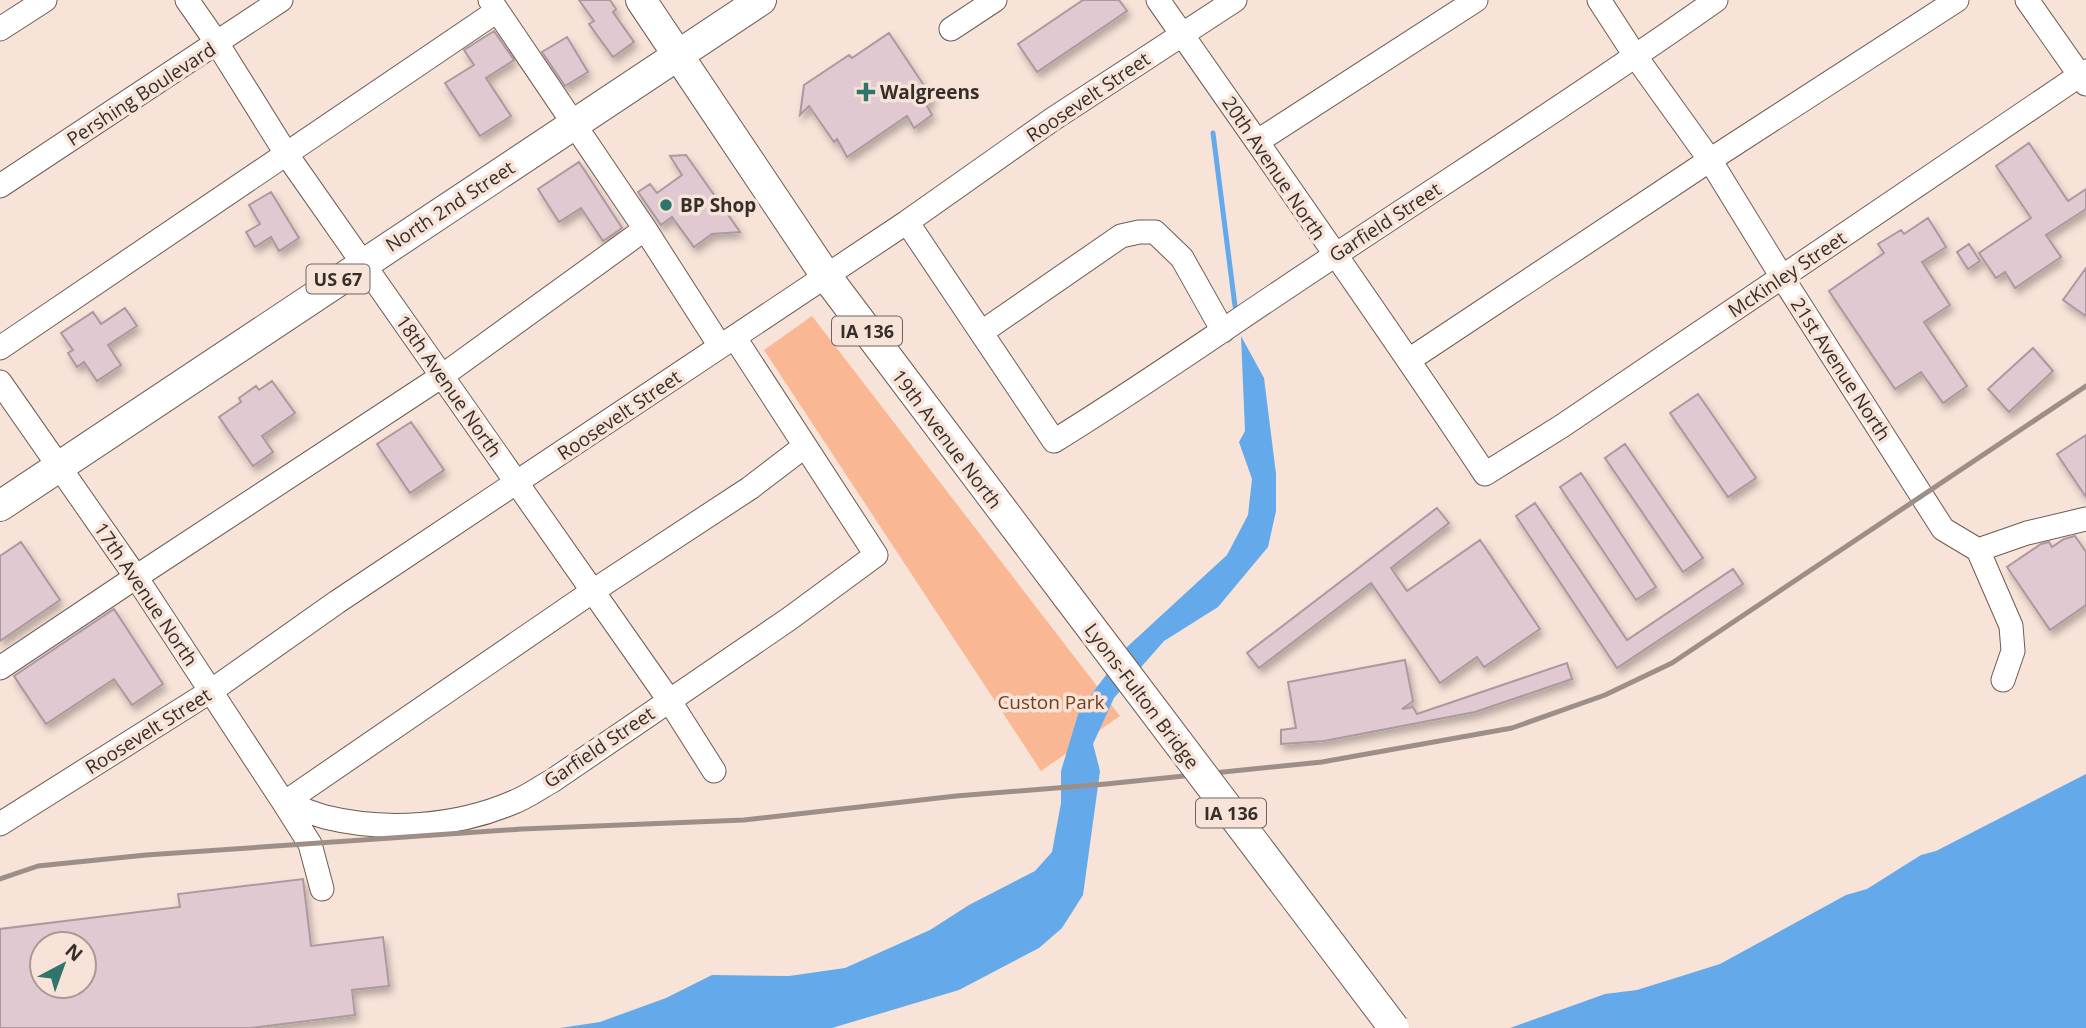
<svg xmlns="http://www.w3.org/2000/svg" width="2086" height="1028" viewBox="0 0 2086 1028" font-family="'Open Sans',sans-serif">
<style>
.green{fill:#f9b893}
.water{fill:#64a9e9}
.lines{fill:none;stroke-linecap:round;stroke-linejoin:round}
.stream{stroke:#64a9e9;stroke-width:5}
.building{fill:#e0c9d1;stroke:#ad989f;stroke-width:2;fill-rule:evenodd;filter:url(#shadow)}
.minor-casing{stroke:#6d5c52;stroke-width:25}
.major-casing{stroke:#6d5c52;stroke-width:32}
.minor{stroke:#fff;stroke-width:23}
.major{stroke:#fff;stroke-width:30}
.rail{stroke:#9d8f87;stroke-width:5}
.major-bridge-casing{stroke:#6d5c52;stroke-width:32;stroke-linecap:butt}
.major-bridge{stroke:#fff;stroke-width:30}
.poi-dot{fill:#2f756b;stroke:#f7e3d8;stroke-width:2.5}
.labels{text-anchor:middle;dominant-baseline:central;stroke-width:7;stroke-linejoin:round;paint-order:stroke}
.shield{fill:#f7e3d8;stroke:#6f645e;stroke-width:2}
.shield-label{font-size:18px;font-weight:bold;fill:#352e29}
.poi-label{font-size:19px;font-weight:bold;fill:#352e29;stroke:#f7e3d8;text-anchor:start}
.street-label{font-size:19px;fill:#352e29;stroke:#f7e3d8}
.park-label{font-size:19px;fill:#753f1d;stroke:#f7e3d8}
</style>
<defs>
<filter id="shadow"><feDropShadow dx="3" dy="5.5" stdDeviation="3.5" flood-color="#0004"/></filter>
</defs>
<rect width="100%" height="100%" fill="#f7e3d8"/>
<path class="green" d="M 812,316 L 1120,716 L 1041,771 L 764,350 Z"/>
<path class="water" d="M 1241,336 L 1264,378 L 1276,474 L 1276,511 L 1268,547 L 1218,607 L 1164,641 L 1114,698 L 1093,744 L 1100,771 L 1083,895 L 1062,928 L 1039,948 L 959,990 L 832,1028 L 560,1028 L 600,1022 L 666,998 L 712,975 L 789,976 L 845,968 L 930,930 L 969,905 L 1035,871 L 1052,852 L 1061,803 L 1061,771 L 1079,711 L 1127,647 L 1227,555 L 1248,515 L 1252,479 L 1239,442 L 1245,431 Z
M 2086,774 L 2086,1028 L 1510,1028 L 1605,994 L 1637,990 L 1720,964 L 1846,895 L 1867,889 L 1921,855 L 1936,851 Z"/>
<g class="lines">
<path class="stream" d="M 1213,133 L 1235,306"/>
</g>
<path class="building" d="M 579,0 L 610,0 L 616,9 L 613,12 L 634,42 L 613,57 L 589,24 L 594,21 Z
M 1083,0 L 1119,0 L 1127,11 L 1037,72 L 1018,44 Z
M 494,31 L 514,60 L 486,78 L 511,116 L 480,136 L 445,83 L 474,65 L 464,50 Z
M 889,33 L 933,99 L 926,104 L 932,115 L 914,128 L 907,116 L 847,157 L 837,139 L 834,142 L 809,106 L 800,115 L 804,85 L 849,55 L 852,58 Z
M 567,37 L 588,72 L 565,86 L 542,52 Z
M 2029,143 L 2068,201 L 2086,189 L 2086,209 L 2046,235 L 2061,257 L 2015,288 L 2005,272 L 1996,278 L 1979,253 L 2031,218 L 1996,166 Z
M 686,155 L 740,232 L 712,234 L 694,247 L 672,217 L 661,225 L 638,192 L 650,184 L 657,193 L 682,175 L 670,156 Z
M 579,162 L 622,228 L 603,241 L 581,208 L 559,222 L 538,189 Z
M 271,192 L 299,238 L 279,251 L 271,237 L 255,247 L 246,232 L 260,224 L 249,205 Z
M 1928,218 L 1946,247 L 1922,262 L 1950,305 L 1924,322 L 1967,386 L 1943,403 L 1921,372 L 1895,389 L 1829,291 L 1884,253 L 1878,244 L 1901,230 L 1904,234 Z
M 1969,244 L 1980,261 L 1968,269 L 1957,252 Z
M 2086,268 L 2086,316 L 2063,300 Z
M 125,308 L 137,326 L 108,345 L 121,365 L 97,381 L 84,362 L 77,367 L 68,353 L 73,350 L 61,333 L 93,312 L 101,324 Z
M 2033,348 L 2053,371 L 2009,412 L 1988,389 Z
M 272,381 L 295,413 L 262,436 L 273,452 L 253,466 L 219,417 L 241,402 L 239,398 L 256,386 L 259,390 Z
M 1698,394 L 1756,478 L 1728,497 L 1670,413 Z
M 411,422 L 444,470 L 410,493 L 377,444 Z
M 2086,435 L 2086,497 L 2057,454 Z
M 1625,444 L 1703,558 L 1683,572 L 1605,458 Z
M 1581,473 L 1656,587 L 1636,600 L 1560,487 Z
M 1535,503 L 1627,640 L 1733,569 L 1743,584 L 1617,668 L 1516,516 Z
M 1437,508 L 1449,523 L 1391,568 L 1407,591 L 1480,540 L 1540,629 L 1484,667 L 1477,657 L 1440,683 L 1371,583 L 1259,668 L 1247,653 Z
M 2075,536 L 2086,552 L 2086,605 L 2050,630 L 2007,567 L 2041,544 L 2049,542 L 2052,547 L 2064,539 Z
M 21,542 L 60,600 L 0,641 L 0,556 Z
M 114,609 L 163,684 L 132,705 L 114,679 L 46,724 L 14,676 Z
M 1405,660 L 1413,701 L 1402,709 L 1413,707 L 1417,714 L 1567,663 L 1572,679 L 1475,712 L 1324,741 L 1281,744 L 1281,730 L 1296,728 L 1288,682 Z
M 303,879 L 311,946 L 383,937 L 389,986 L 352,990 L 355,1015 L 251,1028 L 0,1028 L 0,929 L 180,907 L 178,894 ZM 42,944 L 84,944 L 84,986 L 42,986 Z"/>
<g class="lines">
<g class="minor-casing">
<path id="minor" d="M 187,0 L 217,43 L 287,155 L 669,700 L 714,771
M 490,0 L 645,229 L 720,346
M 1158,0 C 1268,158 1379,314 1485,474 L 1562,426 L 2086,71
M 1599,0 L 1636,57 L 1710,160 L 1782,277 L 1943,529 L 1978,550
M 2027,0 L 2086,84
M 0,29 L 45,0
M 951,29 L 995,0
M 1258,141 L 1476,0
M 0,186 L 281,0
M 907,222 L 1054,441 C 1150,382 1242,316 1337,254 C 1463,170 1592,88 1716,0
M 982,332 L 1121,236 L 1139,232 L 1155,232 L 1182,258 L 1223,331
M 0,348 L 497,11
M 1409,360 L 1710,160 L 1957,0
M 0,382 L 136,577 L 284,803 L 310,844 L 322,889
M 1978,550 L 2011,626 L 2013,651 L 2003,680
M 1978,550 L 2027,533 L 2086,519
M 0,668 L 136,577 L 442,376 L 645,229
M 284,803 C 298,807 311,813 325,817 C 386,832 456,827 514,802 C 527,797 539,788 552,781 L 789,619 L 876,555 L 735,338
M 284,803 L 593,591 L 750,488 L 805,446
M 0,824 L 211,691 L 337,602 L 907,222 L 1053,119 L 1235,0"/>
</g>
<g class="major-casing">
<path id="major" d="M 641,0 L 826,276 L 1068,597
M 0,506 L 761,0"/>
</g>
<use href="#minor" class="minor"/>
<use href="#major" class="major"/>
<path class="rail" d="M 0,879 L 38,866 L 146,855 L 522,829 L 744,820 L 956,796 L 1106,784 L 1322,762 L 1512,728 L 1605,695 L 1672,663 L 2086,386"/>
<g class="major-bridge-casing">
<path id="major-bridge" d="M 1068,597 L 1394,1028"/>
</g>
<use href="#major-bridge" class="major-bridge"/>
</g>
<g class="poi-dot">
<path d="M862.5 81.5h7v7h7v7h-7v7h-7v-7h-7v-7h7z"/>
<circle cx="666" cy="205" r="7"/>
</g>
<g class="labels">
<g class="shield">
<rect x="306.5" y="264.5" width="63" height="29" rx="5"/>
<rect x="832" y="316.5" width="70" height="29" rx="5"/>
<rect x="1196" y="798.5" width="70" height="29" rx="5"/>
</g>
<g class="shield-label">
<text x="338" y="279">US 67</text>
<text x="867" y="331">IA 136</text>
<text x="1231" y="813">IA 136</text>
</g>
<g class="poi-label">
<text x="880" y="92">Walgreens</text>
<text x="680" y="205">BP Shop</text>
</g>
<g class="street-label">
<text transform="translate(141 94) rotate(-33)">Pershing Boulevard</text>
<text transform="translate(1088 97) rotate(-34)">Roosevelt Street</text>
<text transform="translate(1274 168) rotate(56)">20th Avenue North</text>
<text transform="translate(450 206) rotate(-33)">North 2nd Street</text>
<text transform="translate(1385 222) rotate(-33)">Garfield Street</text>
<text transform="translate(1787 274) rotate(-34)">McKinley Street</text>
<text transform="translate(1841 369) rotate(57)">21st Avenue North</text>
<text transform="translate(449 386) rotate(55)">18th Avenue North</text>
<text transform="translate(619 415) rotate(-34)">Roosevelt Street</text>
<text transform="translate(947 439) rotate(53)">19th Avenue North</text>
<text transform="translate(146 594) rotate(56)">17th Avenue North</text>
<text transform="translate(1142 696) rotate(53)">Lyons-Fulton Bridge</text>
<text transform="translate(148 731) rotate(-32)">Roosevelt Street</text>
<text transform="translate(599 747) rotate(-34)">Garfield Street</text>
</g>
<g class="park-label">
<text x="1051" y="702">Custon Park</text>
</g>
</g>
<g transform="translate(63 965) rotate(41)"><circle r="33" fill="#f7e3d8" stroke="#a99b92" stroke-width="2"/>
<path d="M0-5L12 26L0 18L-12 26Z" fill="#2f756b"/>
<text y="-10" font-size="19" font-weight="bold" text-anchor="middle" fill="#352e29">N</text>
</g>
</svg>
